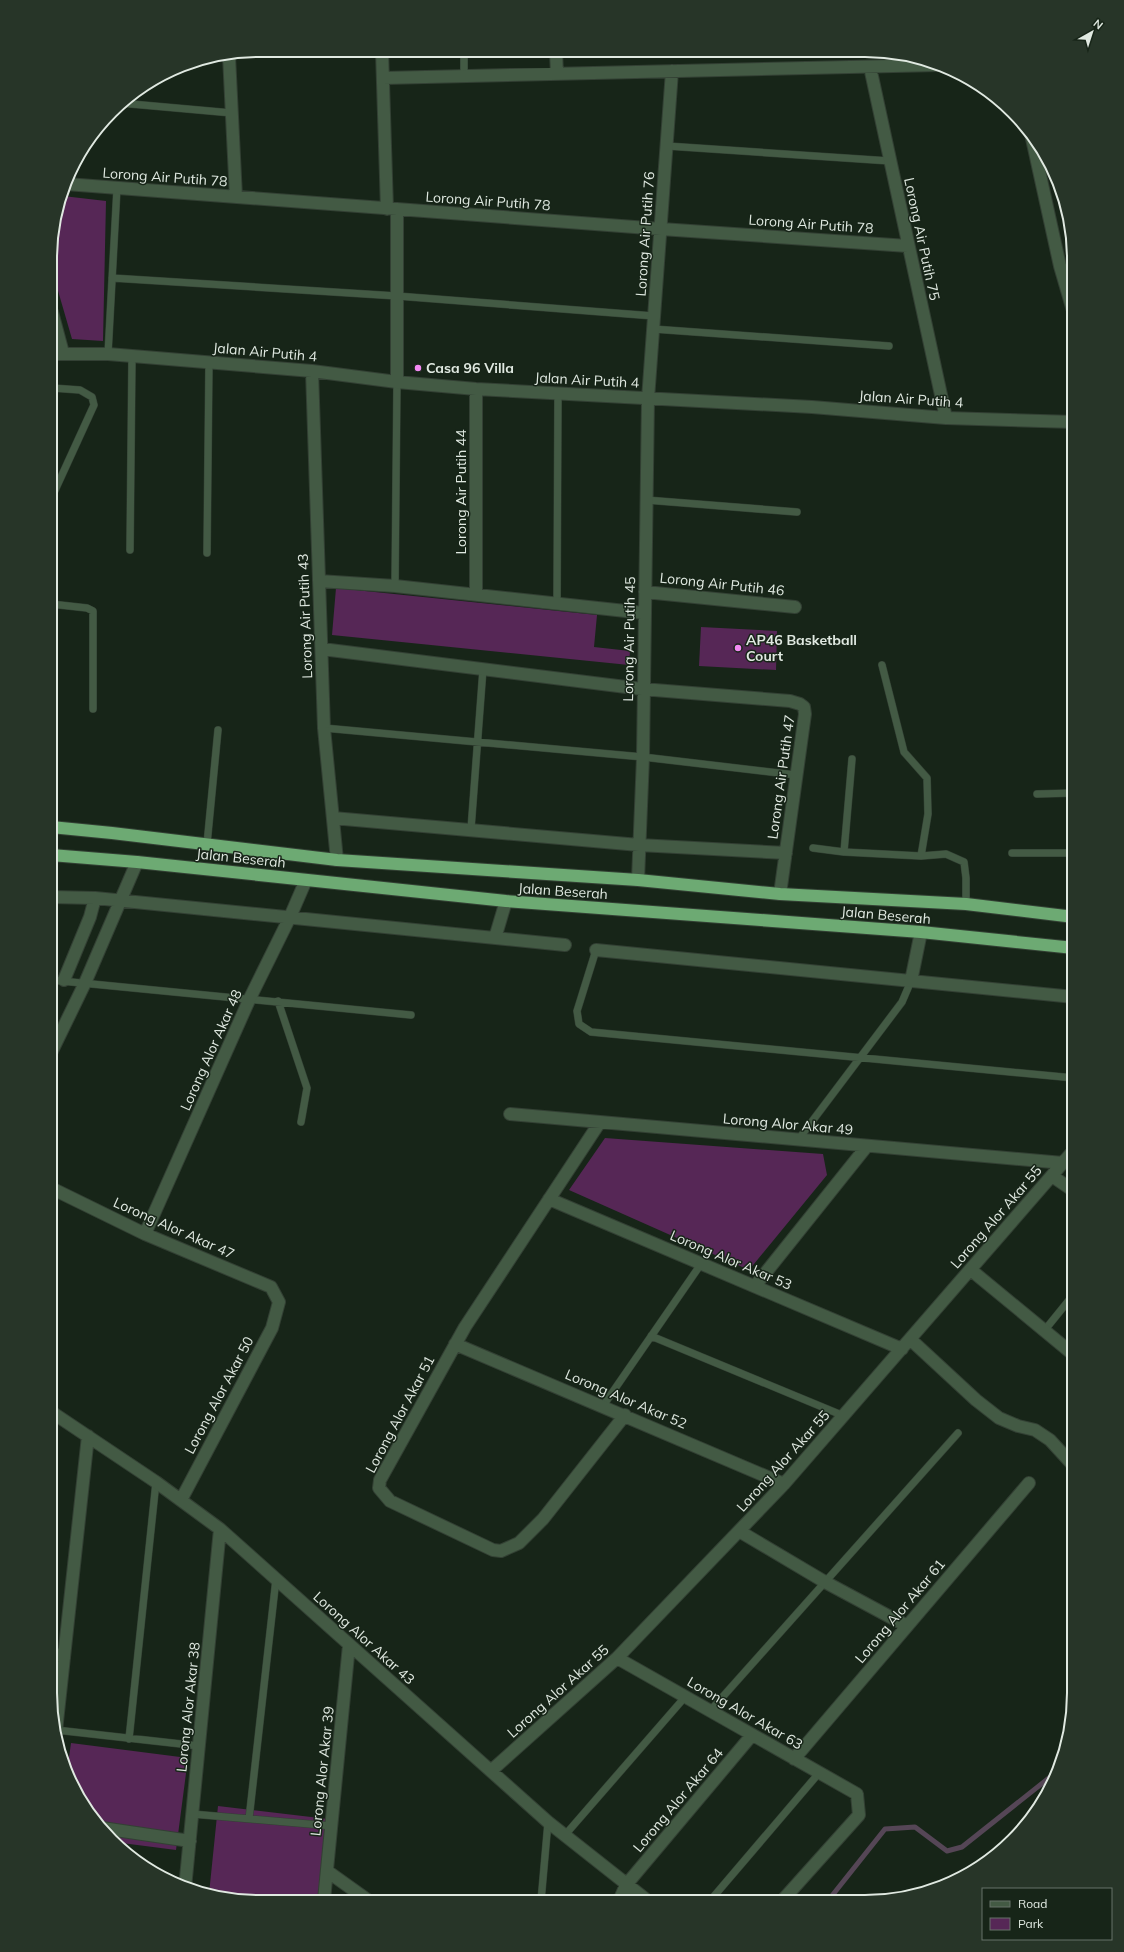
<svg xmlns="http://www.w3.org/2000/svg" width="1124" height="1952" viewBox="0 0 1124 1952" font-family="Mulish,sans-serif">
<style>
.green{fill:#562756}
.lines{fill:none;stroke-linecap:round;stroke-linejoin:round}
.stream{stroke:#554656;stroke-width:5}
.lane-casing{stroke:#334034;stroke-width:8}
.street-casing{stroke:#334034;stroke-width:14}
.highway-casing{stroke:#334034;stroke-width:14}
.lane{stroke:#435a44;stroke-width:7}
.street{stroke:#435a44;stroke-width:12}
.highway{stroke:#6daa73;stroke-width:12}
.poi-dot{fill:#f28af2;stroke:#172518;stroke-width:1.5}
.labels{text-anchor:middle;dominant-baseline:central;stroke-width:3;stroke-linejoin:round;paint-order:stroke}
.street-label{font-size:14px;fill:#e0e9e1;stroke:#172518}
.poi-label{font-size:14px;font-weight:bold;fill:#e0e9e1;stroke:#172518;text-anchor:start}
.rim{fill:none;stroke:#e0e9e1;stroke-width:2}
</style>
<rect width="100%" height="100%" fill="#172518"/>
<path class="green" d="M 63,196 L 106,201 L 103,341 L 72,339 L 52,270 L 52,232 Z
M 336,588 L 597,615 L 594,647 L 630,651 L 629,665 L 332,635 Z
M 701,627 L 777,631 L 776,670 L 699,666 Z
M 605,1138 L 823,1154 L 827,1175 L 749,1270 L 569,1190 Z
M 71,1743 L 188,1758 L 176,1850 L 114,1842 L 85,1809 L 67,1772 Z
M 218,1806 L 328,1819 L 319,1900 L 231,1900 L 209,1894 Z"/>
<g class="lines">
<path class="stream" d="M 827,1902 L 885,1829 L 915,1827 L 947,1851 L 962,1847 L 1059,1770"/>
<g class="lane-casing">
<path id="lane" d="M 464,51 L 464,76
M 120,103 L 232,113
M 667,146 L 890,161
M 112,278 L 397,296 L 654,316
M 653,329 L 889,346
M 108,354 L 117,188
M 51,499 L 94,405 L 92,397 L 80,390 L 52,388
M 646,500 L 797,512
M 130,550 L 132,356
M 207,553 L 209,362
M 395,586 L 397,382
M 557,603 L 558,394
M 51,604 L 87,608 L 93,611 L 93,709
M 882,665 L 904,752 L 927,778 L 928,814 L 921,856 L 946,854 L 964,862 L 966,878 L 966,904
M 324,728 L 643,757 L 796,775
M 852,759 L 844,852 L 921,856
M 1037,794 L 1074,793
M 471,829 L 483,669
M 207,844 L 218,730
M 813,848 L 844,852
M 1012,853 L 1074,853
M 596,950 L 577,1011 L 579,1024 L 591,1032 L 1074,1078
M 51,980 L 411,1015
M 278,1001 L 307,1088 L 301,1122
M 798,1140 L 902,1002 L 911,981
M 1044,1331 L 1074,1294
M 651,1336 L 844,1416
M 603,1406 L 701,1264
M 710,1711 L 958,1433
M 56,1730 L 199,1746
M 129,1739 L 156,1482
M 192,1814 L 332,1826
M 249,1819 L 276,1579
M 565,1835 L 685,1697
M 541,1901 L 548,1822
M 709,1902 L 819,1773"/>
</g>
<g class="street-casing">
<path id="street" d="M 382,51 L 387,209
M 556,52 L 557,74
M 229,56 L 236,197
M 870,67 L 946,418
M 383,78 L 938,65
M 1031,134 L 1060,266 L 1074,314
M 66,184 L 661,229 L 908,246
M 52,312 L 63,353
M 52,354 L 108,354 L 312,371 L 397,382 L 476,389 L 812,407 L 946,418 L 1074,422
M 312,371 L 324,728 L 337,860
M 397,382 L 397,209
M 319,581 L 395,586 L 644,613
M 645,592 L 795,607
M 476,594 L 476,389
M 322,649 L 642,689 L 790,701 L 800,704 L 804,707 L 805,714 L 780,894
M 333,818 L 639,845 L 786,853
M 638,880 L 643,757 L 648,399 L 672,71
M 51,897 L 95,898 L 565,945
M 495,938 L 506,901
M 596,950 L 1074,997
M 64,980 L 90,917 L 95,898
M 911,981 L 921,932
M 51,1053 L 85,983 L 137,862
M 510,1114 L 1063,1163
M 600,1122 L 465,1327 L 380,1480 L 379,1488 L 390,1501 L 493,1550 L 501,1551 L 519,1543 L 543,1519 L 625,1415
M 1052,1176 L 1074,1191
M 51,1188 L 145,1234 L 271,1287 L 279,1302 L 272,1328 L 181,1500
M 549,1199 L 902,1349
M 145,1234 L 250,998 L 290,917 L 306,880
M 971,1270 L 1074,1355
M 755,1286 L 867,1146
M 910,1339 L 976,1400 L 999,1418 L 1018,1426 L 1035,1430 L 1050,1440 L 1072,1464
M 455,1344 L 784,1484
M 50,1411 L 156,1482 L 220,1529 L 548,1822 L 648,1901
M 739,1531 L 825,1582 L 907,1626
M 50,1651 L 64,1658
M 617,1658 L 857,1794 L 859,1815 L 781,1902
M 56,1731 L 88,1436
M 794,1759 L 1029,1483
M 492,1770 L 617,1658 L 784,1484 L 1074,1150
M 102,1828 L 190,1841
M 327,1871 L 369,1901
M 185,1888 L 220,1529
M 324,1900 L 349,1645
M 619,1901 L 626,1885 L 752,1735"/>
</g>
<g class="highway-casing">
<path id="highway" d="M 51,827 L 112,833 L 337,860 L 638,880 L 780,894 L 966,904 L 1074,917
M 51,855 L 137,862 L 506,901 L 921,932 L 1074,948"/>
</g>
<use href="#lane" class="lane"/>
<use href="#street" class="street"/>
<use href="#highway" class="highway"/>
</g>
<g class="poi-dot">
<circle cx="418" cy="368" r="4"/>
<circle cx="738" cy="648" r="4"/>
</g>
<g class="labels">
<g class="street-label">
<text transform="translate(165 177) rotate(4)">Lorong Air Putih 78</text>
<text transform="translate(488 201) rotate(4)">Lorong Air Putih 78</text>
<text transform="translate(811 224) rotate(4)">Lorong Air Putih 78</text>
<text transform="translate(645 234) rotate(-86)">Lorong Air Putih 76</text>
<text transform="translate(922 239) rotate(78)">Lorong Air Putih 75</text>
<text transform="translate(265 352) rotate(5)">Jalan Air Putih 4</text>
<text transform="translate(587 380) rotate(3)">Jalan Air Putih 4</text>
<text transform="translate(911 399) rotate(4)">Jalan Air Putih 4</text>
<text transform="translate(461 492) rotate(-90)">Lorong Air Putih 44</text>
<text transform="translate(722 584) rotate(6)">Lorong Air Putih 46</text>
<text transform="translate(305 616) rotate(-92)">Lorong Air Putih 43</text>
<text transform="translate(629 639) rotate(-89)">Lorong Air Putih 45</text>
<text transform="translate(781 777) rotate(-82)">Lorong Air Putih 47</text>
<text transform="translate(241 858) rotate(6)">Jalan Beserah</text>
<text transform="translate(563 891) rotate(4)">Jalan Beserah</text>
<text transform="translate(886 915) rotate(5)">Jalan Beserah</text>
<text transform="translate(211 1050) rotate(-66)">Lorong Alor Akar 48</text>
<text transform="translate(788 1124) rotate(5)">Lorong Alor Akar 49</text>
<text transform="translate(996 1217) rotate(-49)">Lorong Alor Akar 55</text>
<text transform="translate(174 1228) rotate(24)">Lorong Alor Akar 47</text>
<text transform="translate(731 1260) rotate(23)">Lorong Alor Akar 53</text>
<text transform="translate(219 1395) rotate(-62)">Lorong Alor Akar 50</text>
<text transform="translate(626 1399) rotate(23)">Lorong Alor Akar 52</text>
<text transform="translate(400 1414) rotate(-62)">Lorong Alor Akar 51</text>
<text transform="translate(783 1461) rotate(-48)">Lorong Alor Akar 55</text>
<text transform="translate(900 1611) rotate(-50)">Lorong Alor Akar 61</text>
<text transform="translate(364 1638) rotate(42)">Lorong Alor Akar 43</text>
<text transform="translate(558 1691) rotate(-42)">Lorong Alor Akar 55</text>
<text transform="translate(188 1707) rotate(-84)">Lorong Alor Akar 38</text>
<text transform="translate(745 1713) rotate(30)">Lorong Alor Akar 63</text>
<text transform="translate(322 1771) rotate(-84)">Lorong Alor Akar 39</text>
<text transform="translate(678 1800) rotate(-50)">Lorong Alor Akar 64</text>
</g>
<g class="poi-label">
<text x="426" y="368">Casa 96 Villa</text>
<text x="746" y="640">AP46 Basketball<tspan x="746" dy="16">Court</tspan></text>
</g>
</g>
<path d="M0 0H1124V1952H0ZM259 57H865A202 202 0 0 1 1067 259V1693A202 202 0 0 1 865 1895H259A202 202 0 0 1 57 1693V259A202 202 0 0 1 259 57Z" fill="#273528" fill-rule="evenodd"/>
<path class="rim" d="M259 57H865A202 202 0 0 1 1067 259V1693A202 202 0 0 1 865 1895H259A202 202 0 0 1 57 1693V259A202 202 0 0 1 259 57Z"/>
<rect x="982" y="1888" width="130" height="52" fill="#172518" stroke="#677368"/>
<rect x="990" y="1901" width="20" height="6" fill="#435a44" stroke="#677368"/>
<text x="1018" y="1908" font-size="12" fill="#e0e9e1">Road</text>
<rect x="990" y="1918" width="20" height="12" fill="#562756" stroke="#677368"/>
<text x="1018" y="1928" font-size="12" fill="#e0e9e1">Park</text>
<g transform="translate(1092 32) rotate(39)" stroke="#172518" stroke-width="3" paint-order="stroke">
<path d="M0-3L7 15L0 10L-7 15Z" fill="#e0e9e1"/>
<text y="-6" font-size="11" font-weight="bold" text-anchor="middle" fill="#e0e9e1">N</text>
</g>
</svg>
